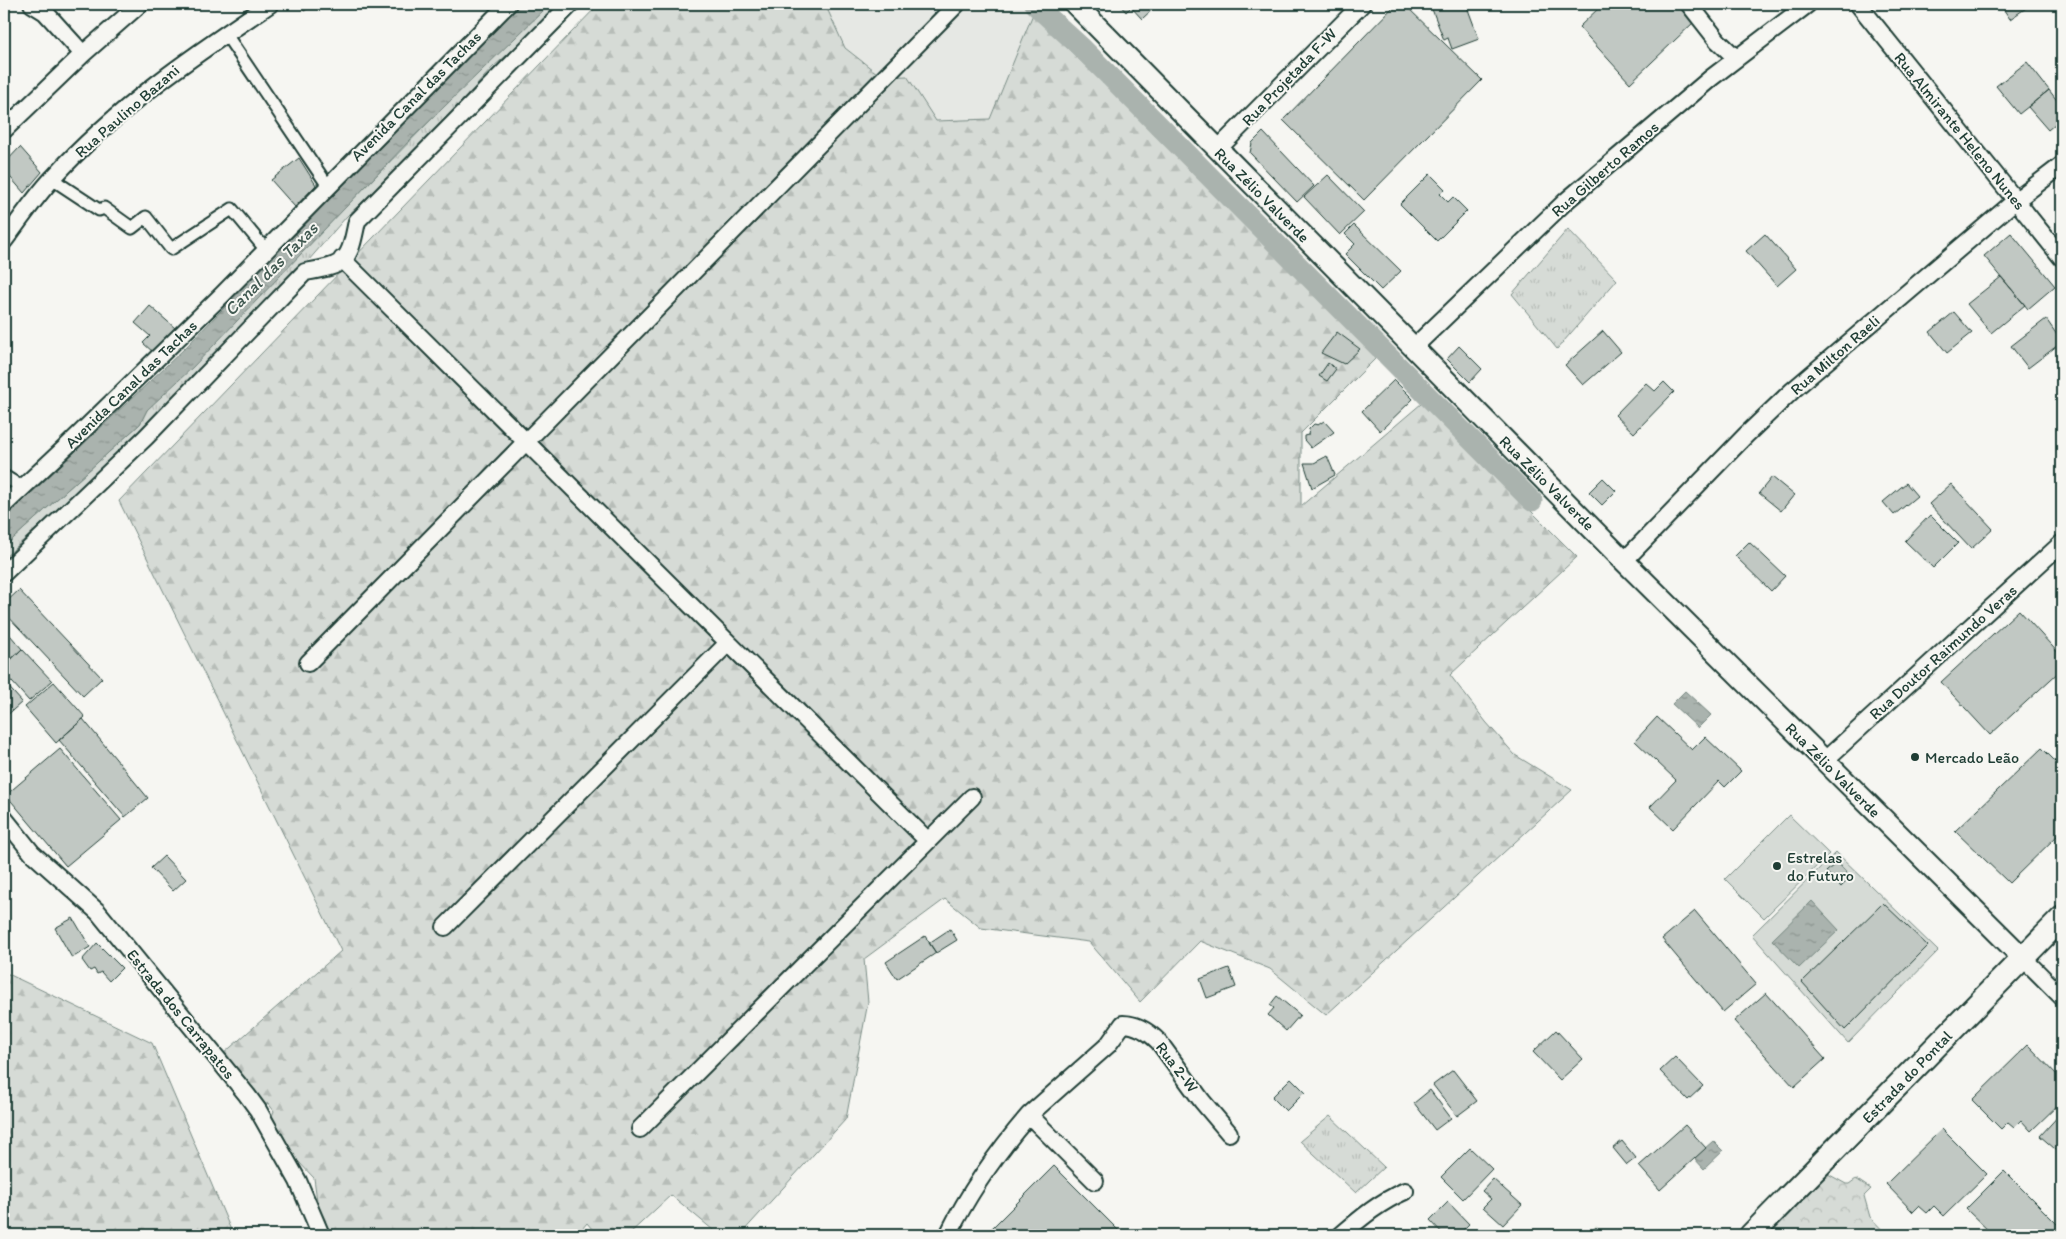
<svg xmlns="http://www.w3.org/2000/svg" width="2066" height="1239" viewBox="0 0 2066 1239" font-family="Itim,sans-serif">
<style>
.built{fill:#e6e8e4}
.grass{fill:url(#grass-tufts);stroke:#7a8c85}
.forest{fill:url(#forest-firs);stroke:#7a8c85}
.park{fill:url(#park-crowns);stroke:#7a8c85}
.pitch{fill:#d6dbd6;stroke:#7a8c85}
.water{fill:url(#water-ripples);stroke:#72847d}
.lines{fill:none;stroke-linecap:round;stroke-linejoin:round}
.canal{stroke:#aab3ae;stroke-width:21}
.building{fill:#c1c8c3;stroke:#1f3d34}
.pedestrian-casing{stroke:#1f3d34;stroke-width:15}
.minor-casing{stroke:#1f3d34;stroke-width:20}
.tertiary-casing{stroke:#1f3d34;stroke-width:24}
.secondary-casing{stroke:#1f3d34;stroke-width:26}
.pedestrian{stroke:#f6f6f2;stroke-width:11}
.minor{stroke:#f6f6f2;stroke-width:16}
.tertiary{stroke:#f6f6f2;stroke-width:20}
.secondary{stroke:#f6f6f2;stroke-width:22}
.poi-dot{fill:#1f3d34;stroke:#f6f6f2;stroke-width:2}
.labels{text-anchor:middle;dominant-baseline:central;stroke-width:4;stroke-linejoin:round;paint-order:stroke}
.street-label{font-size:16px;fill:#1f3d34;stroke:#f6f6f2}
.poi-label{font-size:16px;fill:#1f3d34;stroke:#f6f6f2;text-anchor:start}
.water-label{font-size:18px;font-style:italic;fill:#425a52;stroke:#f6f6f2}
</style>
<defs>
<pattern id="grass-tufts" width="24" height="20" patternUnits="userSpaceOnUse" patternTransform="scale(1.25)"><rect width="24" height="20" fill="#d6dbd6"/><path d="M3 7l-1-3M5 7V3M7 7l1-3M15 17l-1-3M17 17v-4M19 17l1-3" fill="none" stroke="#b7bdb8"/></pattern>
<pattern id="forest-firs" width="22" height="20" patternUnits="userSpaceOnUse" patternTransform="scale(1.25)"><rect width="22" height="20" fill="#d6dbd6"/><path d="M5 1l3.5 6h-7zM16 11l3.5 6h-7z" fill="#b7bdb8"/></pattern>
<pattern id="park-crowns" width="20" height="18" patternUnits="userSpaceOnUse" patternTransform="scale(1.25)"><rect width="20" height="18" fill="#d6dbd6"/><path d="M2 6a3 3 0 1 1 6 0M12 15a3 3 0 1 1 6 0" fill="none" stroke="#b7bdb8"/></pattern>
<pattern id="water-ripples" width="26" height="14" patternUnits="userSpaceOnUse" patternTransform="scale(1.25)"><rect width="26" height="14" fill="#aab3ae"/><path d="M2 4q2-2 4 0t4 0M15 11q2-2 4 0t4 0" fill="none" stroke="#8a938e"/></pattern>
</defs>
<rect width="100%" height="100%" fill="#f6f6f2"/>
<filter id="ink" filterUnits="userSpaceOnUse"><feTurbulence type="fractalNoise" baseFrequency=".02" numOctaves="2"/><feDisplacementMap in="SourceGraphic" scale="10" xChannelSelector="R" yChannelSelector="G"/><feConvolveMatrix kernelMatrix="1 2 1 2 8 2 1 2 1" color-interpolation-filters="sRGB"/></filter>
<g filter="url(#ink)">
<path class="built" d="M 825,4 L 1026,4 L 1033,14 L 990,119 L 935,121 L 907,77 L 882,77 L 845,48 Z"/>
<path class="grass" d="M 550,4 L 559,4 L 543,24 L 493,67 L 412,157 L 347,216 L 308,261 L 143,432 L 4,558 L 4,547 L 140,424 L 147,410 L 468,82 Z
M 1568,229 L 1617,280 L 1557,349 L 1512,294 Z
M 1330,1116 L 1384,1167 L 1356,1193 L 1300,1141 Z"/>
<path class="forest" d="M 599,4 L 825,4 L 845,48 L 882,77 L 907,76 L 936,121 L 990,119 L 1033,14 L 1379,355 L 1301,433 L 1301,506 L 1435,392 L 1542,497 L 1530,510 L 1577,557 L 1450,675 L 1486,722 L 1515,755 L 1572,790 L 1326,1015 L 1270,969 L 1200,941 L 1140,1002 L 1089,942 L 981,928 L 945,899 L 864,959 L 868,1002 L 846,1119 L 740,1235 L 719,1235 L 671,1195 L 628,1235 L 597,1235 L 587,1223 L 577,1235 L 329,1235 L 319,1216 L 314,1178 L 297,1160 L 270,1121 L 274,1111 L 268,1103 L 258,1110 L 223,1054 L 341,951 L 119,501 Z
M 4,972 L 152,1043 L 233,1235 L 4,1235 Z"/>
<path class="park" d="M 1828,1174 L 1846,1184 L 1849,1184 L 1856,1179 L 1871,1189 L 1864,1196 L 1870,1217 L 1887,1235 L 1765,1235 Z"/>
<path class="pitch" d="M 1789,815 L 1829,854 L 1764,918 L 1725,879 Z
M 1836,852 L 1938,951 L 1848,1043 L 1752,935 Z"/>
<path class="water" d="M 520,4 L 550,4 L 410,140 L 193,367 L 147,410 L 140,424 L 4,547 L 4,519 L 185,348 Z
M 1685,691 L 1711,715 L 1698,728 L 1672,704 Z
M 1812,901 L 1839,930 L 1799,968 L 1772,940 Z
M 1713,1141 L 1723,1151 L 1704,1169 L 1694,1158 Z"/>
<g class="lines">
<path class="canal" d="M 1034,4 L 1081,47 L 1532,501"/>
</g>
<path class="building" d="M 300,4 L 316,4 L 304,11 Z
M 1119,4 L 1158,4 L 1142,19 L 1131,7 L 1126,12 Z
M 1396,4 L 1404,4 L 1482,80 L 1364,200 L 1283,120 Z
M 1430,4 L 1466,4 L 1479,39 L 1452,49 L 1448,38 L 1444,40 Z
M 1603,4 L 1679,4 L 1695,21 L 1630,83 L 1579,27 Z
M 2000,4 L 2032,4 L 2010,19 Z
M 2027,62 L 2049,90 L 2019,114 L 1996,86 Z
M 2049,90 L 2062,107 L 2062,118 L 2048,130 L 2028,107 Z
M 1263,132 L 1314,186 L 1297,202 L 1250,153 L 1252,143 Z
M 20,147 L 42,172 L 24,193 L 4,170 L 4,164 Z
M 299,158 L 316,185 L 295,207 L 271,180 Z
M 1430,174 L 1445,189 L 1440,194 L 1448,202 L 1453,197 L 1467,211 L 1437,241 L 1400,204 Z
M 1328,175 L 1364,212 L 1340,235 L 1304,197 Z
M 1354,225 L 1401,271 L 1381,290 L 1345,254 L 1355,244 L 1345,234 Z
M 2011,233 L 2055,286 L 2028,309 L 1984,256 Z
M 1765,234 L 1796,269 L 1777,286 L 1746,251 Z
M 2001,277 L 2025,305 L 1991,333 L 1967,304 Z
M 150,306 L 175,328 L 154,353 L 143,343 L 150,336 L 135,323 Z
M 1954,312 L 1972,333 L 1947,353 L 1930,332 Z
M 2046,319 L 2062,342 L 2028,368 L 2011,346 Z
M 1603,331 L 1621,352 L 1583,385 L 1565,365 Z
M 1337,332 L 1360,349 L 1344,364 L 1321,353 Z
M 1459,346 L 1482,369 L 1470,382 L 1447,359 Z
M 1328,363 L 1336,369 L 1327,381 L 1319,376 Z
M 1394,380 L 1413,399 L 1380,431 L 1362,411 Z
M 1664,382 L 1674,392 L 1634,433 L 1615,415 L 1646,383 L 1655,391 Z
M 1324,421 L 1334,432 L 1311,448 L 1304,440 L 1304,436 L 1308,435 L 1309,429 L 1314,424 L 1318,425 Z
M 1327,456 L 1335,475 L 1312,488 L 1304,463 L 1314,463 Z
M 1772,477 L 1794,495 L 1781,511 L 1759,493 Z
M 1603,478 L 1616,491 L 1602,505 L 1589,492 Z
M 1906,483 L 1917,496 L 1894,515 L 1883,502 Z
M 1951,484 L 1993,529 L 1971,549 L 1929,504 Z
M 1930,515 L 1958,543 L 1933,568 L 1905,541 Z
M 1749,542 L 1785,576 L 1771,591 L 1735,556 Z
M 19,590 L 102,678 L 83,696 L 4,612 L 4,604 Z
M 2019,610 L 2062,657 L 2062,669 L 1990,735 L 1941,682 Z
M 4,628 L 22,649 L 4,666 Z
M 22,649 L 52,681 L 29,701 L 4,673 L 4,666 Z
M 54,682 L 85,717 L 56,743 L 25,707 Z
M 5,683 L 22,702 L 4,718 L 4,684 Z
M 1657,717 L 1692,750 L 1705,737 L 1741,771 L 1725,787 L 1719,781 L 1673,829 L 1650,807 L 1676,780 L 1635,741 Z
M 83,719 L 148,798 L 125,817 L 59,740 Z
M 2042,748 L 2062,768 L 2062,831 L 2009,883 L 1955,831 Z
M 60,749 L 121,820 L 66,866 L 6,795 Z
M 164,856 L 186,879 L 173,891 L 151,868 Z
M 1837,862 L 1851,877 L 1841,887 L 1826,872 Z
M 1883,903 L 1928,946 L 1845,1030 L 1802,982 Z
M 1695,911 L 1756,984 L 1723,1012 L 1662,939 Z
M 73,918 L 90,947 L 72,958 L 55,928 Z
M 950,929 L 957,940 L 936,953 L 929,943 Z
M 925,936 L 936,953 L 897,979 L 886,962 Z
M 97,943 L 122,968 L 109,981 L 101,972 L 97,974 L 94,969 L 90,971 L 82,960 Z
M 1229,968 L 1236,987 L 1207,998 L 1200,979 Z
M 1766,993 L 1825,1059 L 1794,1087 L 1734,1021 Z
M 1277,996 L 1300,1015 L 1286,1031 L 1268,1015 L 1274,1008 L 1270,1005 Z
M 1556,1030 L 1583,1059 L 1560,1080 L 1533,1052 Z
M 2028,1045 L 2062,1080 L 2062,1101 L 2031,1131 L 2021,1120 L 2014,1127 L 2008,1122 L 2001,1129 L 1972,1100 Z
M 1675,1057 L 1703,1086 L 1688,1100 L 1660,1071 Z
M 1453,1070 L 1477,1101 L 1457,1116 L 1433,1085 Z
M 1291,1078 L 1305,1092 L 1286,1111 L 1272,1097 Z
M 1430,1090 L 1451,1118 L 1435,1130 L 1414,1103 Z
M 2062,1112 L 2062,1155 L 2040,1136 Z
M 1685,1125 L 1706,1148 L 1660,1190 L 1639,1166 Z
M 1942,1129 L 1987,1174 L 1944,1216 L 1934,1206 L 1927,1213 L 1919,1206 L 1913,1212 L 1886,1184 Z
M 1622,1141 L 1636,1158 L 1627,1165 L 1613,1148 Z
M 1470,1148 L 1492,1169 L 1463,1199 L 1441,1177 Z
M 1054,1166 L 1123,1235 L 992,1235 L 988,1232 Z
M 2004,1171 L 2062,1229 L 2062,1235 L 1993,1235 L 1966,1209 Z
M 1493,1179 L 1522,1205 L 1503,1225 L 1483,1207 L 1491,1199 L 1482,1191 Z
M 1448,1202 L 1469,1224 L 1458,1235 L 1444,1235 L 1430,1220 Z
M 1596,1227 L 1605,1235 L 1587,1235 Z"/>
<g class="lines">
<g class="pedestrian-casing">
<path id="pedestrian" d="M 225,33 L 328,186
M 52,179 L 99,210 L 104,208 L 132,228 L 146,217 L 171,249 L 232,209 L 266,250
M 4,476 L 22,487"/>
</g>
<g class="minor-casing">
<path id="minor" d="M 32,4 L 45,12 L 83,54
M 1689,4 L 1718,41 L 1736,58
M 1858,4 L 2062,258
M 4,130 L 83,54 L 140,4
M 1217,150 L 1362,4
M 4,241 C 20,220 35,197 53,178 C 116,108 193,56 270,4
M 342,259 L 928,841
M 1413,348 L 1566,201 L 1711,78 L 1808,4
M 4,505 L 67,446 L 222,295 L 508,4
M 1624,561 L 1746,435 L 1793,390 L 2015,201 L 2062,165
M 4,573 L 146,437 L 305,272 C 347,265 349,262 357,221 L 571,4
M 308,663 L 957,4
M 1824,761 L 2062,543
M 4,818 L 32,853 L 98,912 L 247,1095 L 258,1110 L 298,1181 L 321,1235
M 445,927 L 728,643
M 2023,958 L 2062,997
M 1029,1115 L 1108,1045 L 1123,1024 C 1138,1024 1149,1032 1159,1042 L 1202,1101 L 1229,1133
M 640,1129 L 972,797
M 948,1235 C 969,1192 998,1151 1029,1115 L 1095,1181
M 1341,1235 C 1362,1217 1380,1202 1405,1191"/>
</g>
<g class="tertiary-casing">
<path id="tertiary" d="M 1075,4 L 1624,561 L 2023,958"/>
</g>
<g class="secondary-casing">
<path id="secondary" d="M 1751,1235 L 2062,918"/>
</g>
<use href="#pedestrian" class="pedestrian"/>
<use href="#minor" class="minor"/>
<use href="#tertiary" class="tertiary"/>
<use href="#secondary" class="secondary"/>
</g>
</g>
<g class="poi-dot">
<circle cx="1915" cy="757" r="5"/>
<circle cx="1777" cy="866" r="5"/>
</g>
<g class="labels">
<g class="street-label">
<text transform="translate(1289 77) rotate(-46)">Rua Projetada F-W</text>
<text transform="translate(416 96) rotate(-45)">Avenida Canal das Tachas</text>
<text transform="translate(127 111) rotate(-41)">Rua Paulino Bazani</text>
<text transform="translate(1960 131) rotate(51)">Rua Almirante Heleno Nunes</text>
<text transform="translate(1605 169) rotate(-41)">Rua Gilberto Ramos</text>
<text transform="translate(1262 195) rotate(45)">Rua Zélio Valverde</text>
<text transform="translate(1835 355) rotate(-41)">Rua Milton Raeli</text>
<text transform="translate(131 384) rotate(-44)">Avenida Canal das Tachas</text>
<text transform="translate(1547 483) rotate(45)">Rua Zélio Valverde</text>
<text transform="translate(1943 652) rotate(-42)">Rua Doutor Raimundo Veras</text>
<text transform="translate(1833 770) rotate(45)">Rua Zélio Valverde</text>
<text transform="translate(181 1014) rotate(51)">Estrada dos Carrapatos</text>
<text transform="translate(1177 1067) rotate(53)">Rua 2-W</text>
<text transform="translate(1907 1077) rotate(-46)">Estrada do Pontal</text>
</g>
<g class="poi-label">
<text x="1925" y="757">Mercado Leão</text>
<text x="1787" y="857">Estrelas<tspan x="1787" dy="18">do Futuro</tspan></text>
</g>
<g class="water-label">
<text transform="translate(271 269) rotate(-45)">Canal das Taxas</text>
</g>
</g>
<rect width="2066" height="1239" fill="none" stroke="#f6f6f2" stroke-width="20"/>
<rect x="10" y="10" width="2046" height="1219" fill="none" stroke="#1f3d34" stroke-width="2" filter="url(#ink)"/>
</svg>
